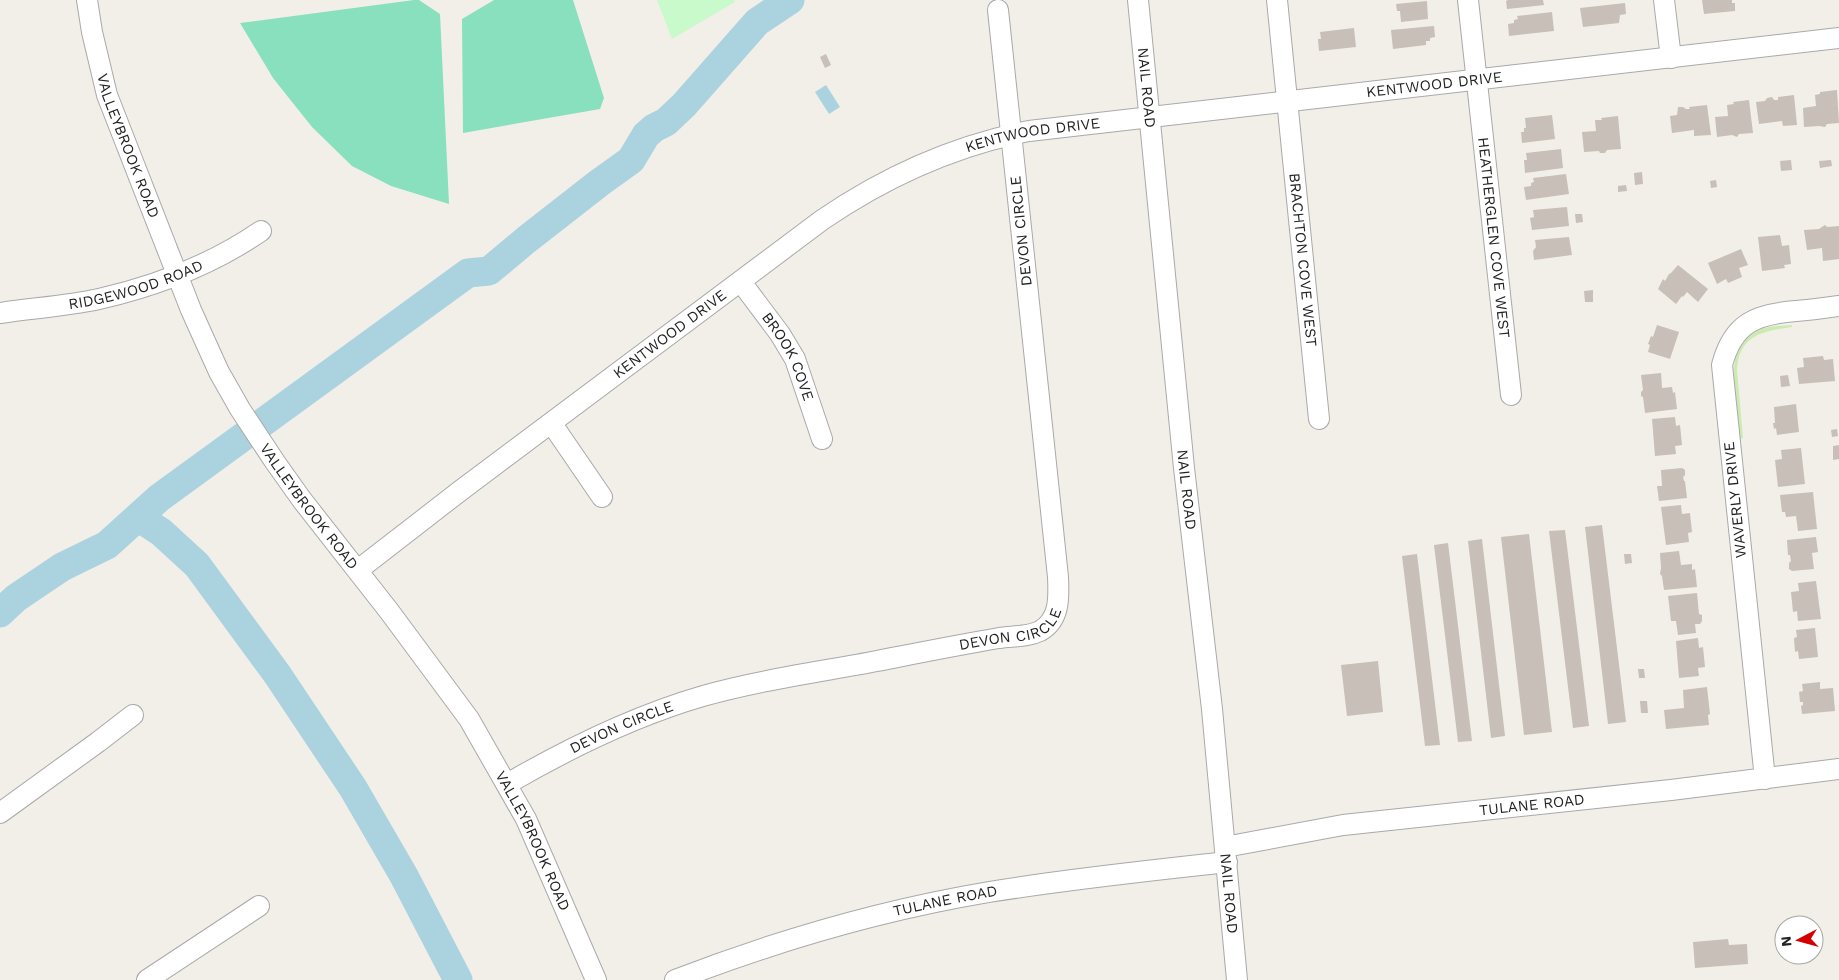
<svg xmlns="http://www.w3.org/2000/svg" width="1839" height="980" viewBox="0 0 1839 980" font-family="'Work Sans',sans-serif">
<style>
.grass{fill:#cdebb0}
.park{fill:#c8facc}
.pitch{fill:#88e0be}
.water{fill:#aad3df}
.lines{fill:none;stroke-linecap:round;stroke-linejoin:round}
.river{stroke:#aad3df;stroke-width:29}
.building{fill:#c7bfb8}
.minor-casing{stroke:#a9a9a9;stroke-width:22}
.minor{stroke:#fff;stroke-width:20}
.labels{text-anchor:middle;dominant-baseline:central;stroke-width:4.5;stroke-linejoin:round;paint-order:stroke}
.street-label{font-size:15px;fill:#222;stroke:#fff}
</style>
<rect width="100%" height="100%" fill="#f2efe9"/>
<path class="grass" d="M 1792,325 L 1792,327 C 1763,331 1739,335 1737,370 L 1743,438 L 1740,439 C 1739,424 1737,410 1736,396 C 1733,371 1730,344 1757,331 C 1767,326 1780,326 1792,325 Z"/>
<path class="park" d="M 657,0 L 734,0 L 735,2 L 672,39 Z"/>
<path class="pitch" d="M 414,0 L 419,0 L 440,14 L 449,204 L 391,186 L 352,166 L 312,127 L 273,78 L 240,23 Z
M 494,0 L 573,0 L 604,98 L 600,109 L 463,133 L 462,19 Z"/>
<path class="water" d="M 826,85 L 840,107 L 829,114 L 815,92 Z"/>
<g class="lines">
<path class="river" d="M 138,517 L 161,532 L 197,565 L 277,674 L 353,788 L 404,876 L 458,980
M 0,613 L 16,598 L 62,567 L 107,545 L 159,498 L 468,273 L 489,271 L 526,240 L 599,183 L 631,160 L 646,135 L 654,128 L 666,122 L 684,105 L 757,22 L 790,0"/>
</g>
<path class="building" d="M 1508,0 L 1543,0 L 1544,5 L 1507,9 L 1506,1 Z
M 1702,0 L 1732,0 L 1732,3 L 1735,3 L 1735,11 L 1704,14 Z
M 1427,1 L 1428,19 L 1401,22 L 1400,11 L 1397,11 L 1396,4 Z
M 1625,3 L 1626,14 L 1620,15 L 1619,23 L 1583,27 L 1580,8 Z
M 1552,12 L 1554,31 L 1509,36 L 1508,24 L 1514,23 L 1514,20 L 1518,19 L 1517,16 Z
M 1434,26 L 1435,37 L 1430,38 L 1430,41 L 1426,41 L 1426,45 L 1393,49 L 1391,30 Z
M 1354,28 L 1356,47 L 1319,51 L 1318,39 L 1321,39 L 1320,32 Z
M 826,54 L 831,65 L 825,68 L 820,57 Z
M 1837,90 L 1839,123 L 1827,124 L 1825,127 L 1819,126 L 1804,127 L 1803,108 L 1816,106 L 1815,95 L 1820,94 L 1820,92 Z
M 1794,95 L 1797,125 L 1783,126 L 1782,121 L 1759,124 L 1756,102 L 1765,101 L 1767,98 L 1772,97 L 1774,100 L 1778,100 L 1778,97 Z
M 1749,100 L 1753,133 L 1739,134 L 1737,137 L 1732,135 L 1717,137 L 1715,117 L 1728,116 L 1727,105 L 1734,104 L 1733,102 Z
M 1707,105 L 1711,135 L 1694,136 L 1694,130 L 1672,133 L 1670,116 L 1677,115 L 1678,107 L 1683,107 L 1686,109 L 1690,109 L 1689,107 Z
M 1552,115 L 1555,139 L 1522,143 L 1521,132 L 1524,132 L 1524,128 L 1526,128 L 1525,118 Z
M 1618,116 L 1621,149 L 1607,150 L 1605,153 L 1600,153 L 1599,151 L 1584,152 L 1582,132 L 1596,131 L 1595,120 L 1602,120 L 1601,118 Z
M 1561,149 L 1563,168 L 1525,173 L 1524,160 L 1527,160 L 1526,153 Z
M 1791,160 L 1792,170 L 1781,171 L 1780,161 Z
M 1831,160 L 1832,166 L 1820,168 L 1819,161 Z
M 1642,172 L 1643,184 L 1635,185 L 1634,173 Z
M 1566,174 L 1569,194 L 1526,200 L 1524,187 L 1531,186 L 1531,183 L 1534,182 L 1533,178 Z
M 1716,180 L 1717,187 L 1711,188 L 1710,181 Z
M 1626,185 L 1627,191 L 1618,192 L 1618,186 Z
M 1567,207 L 1569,226 L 1532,230 L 1530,218 L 1534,217 L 1533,210 Z
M 1575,214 L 1582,214 L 1583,222 L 1576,223 Z
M 1825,225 L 1827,227 L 1839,226 L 1839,259 L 1823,261 L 1822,248 L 1807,250 L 1804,230 L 1819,229 Z
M 1780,235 L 1782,246 L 1789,245 L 1791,264 L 1784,265 L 1785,268 L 1762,271 L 1758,237 Z
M 1569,237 L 1572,255 L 1534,260 L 1533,251 L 1536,247 L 1535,240 Z
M 1741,249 L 1748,265 L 1739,268 L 1742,277 L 1728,283 L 1726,279 L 1717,284 L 1708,263 Z
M 1678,265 L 1708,289 L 1698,302 L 1687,292 L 1683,297 L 1682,296 L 1676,304 L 1658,289 L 1663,279 L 1665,281 L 1669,274 L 1671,273 Z
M 1593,290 L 1593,302 L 1585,302 L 1584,291 Z
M 1657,325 L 1679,332 L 1670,359 L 1648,352 L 1650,345 L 1648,344 L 1651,336 L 1653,337 Z
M 1823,356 L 1824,360 L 1833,359 L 1835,381 L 1799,384 L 1797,368 L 1804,367 L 1803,358 Z
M 1661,373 L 1662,388 L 1672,387 L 1673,393 L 1675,392 L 1677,409 L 1645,413 L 1643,397 L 1641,396 L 1641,392 L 1643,390 L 1641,375 Z
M 1788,375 L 1790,386 L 1781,387 L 1780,376 Z
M 1796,404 L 1799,432 L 1777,435 L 1776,428 L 1774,429 L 1773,423 L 1775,423 L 1774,407 Z
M 1675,417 L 1676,426 L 1680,425 L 1682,445 L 1675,446 L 1676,454 L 1655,456 L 1652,419 Z
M 1837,429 L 1838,436 L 1832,437 L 1831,430 Z
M 1839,445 L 1839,459 L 1833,460 L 1833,446 Z
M 1801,448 L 1805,484 L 1778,487 L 1775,460 L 1782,459 L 1781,450 Z
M 1682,468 L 1685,470 L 1685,475 L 1683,477 L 1684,481 L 1685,481 L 1687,498 L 1659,501 L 1657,486 L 1662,486 L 1661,470 Z
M 1813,492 L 1817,529 L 1798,531 L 1796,516 L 1786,517 L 1785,512 L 1782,512 L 1780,495 Z
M 1681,505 L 1682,514 L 1690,513 L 1692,532 L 1688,533 L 1689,542 L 1666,545 L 1661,507 Z
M 1602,525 L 1626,722 L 1608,724 L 1585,527 Z
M 1565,530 L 1589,726 L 1573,728 L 1549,531 Z
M 1529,534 L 1552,732 L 1524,735 L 1501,537 Z
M 1816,537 L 1818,552 L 1812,553 L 1814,569 L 1792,571 L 1789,569 L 1789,563 L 1791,561 L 1790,555 L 1788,555 L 1787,540 Z
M 1482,539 L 1505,736 L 1491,738 L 1468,541 Z
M 1448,543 L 1472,741 L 1458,742 L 1434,545 Z
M 1679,551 L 1681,565 L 1692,564 L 1692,570 L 1695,569 L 1697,587 L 1664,590 L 1662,576 L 1660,574 L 1661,568 L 1660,553 Z
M 1417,554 L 1440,745 L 1425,746 L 1402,556 Z
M 1624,554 L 1631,554 L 1632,563 L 1625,564 Z
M 1816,581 L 1821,619 L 1798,621 L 1797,611 L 1793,612 L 1791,592 L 1799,591 L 1798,583 Z
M 1697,593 L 1699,614 L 1702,615 L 1702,621 L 1700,624 L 1695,624 L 1696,633 L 1678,635 L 1676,621 L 1671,621 L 1668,596 Z
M 1815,628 L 1818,657 L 1799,659 L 1798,651 L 1795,652 L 1794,638 L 1797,637 L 1796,630 Z
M 1698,638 L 1699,648 L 1703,647 L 1705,667 L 1698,668 L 1699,676 L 1679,678 L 1676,641 Z
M 1378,661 L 1383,712 L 1347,716 L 1341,665 Z
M 1638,669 L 1644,669 L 1645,678 L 1639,678 Z
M 1820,682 L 1820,689 L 1833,688 L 1835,711 L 1802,714 L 1801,706 L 1803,705 L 1803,702 L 1800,702 L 1799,692 L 1803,691 L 1802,684 Z
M 1707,687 L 1710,714 L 1708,715 L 1709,725 L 1666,729 L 1664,710 L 1684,708 L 1683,690 Z
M 1640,701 L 1647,701 L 1648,713 L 1641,713 Z
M 1728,939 L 1729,945 L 1747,944 L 1748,964 L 1695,968 L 1693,942 Z"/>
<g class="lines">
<g class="minor-casing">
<g id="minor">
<path id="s1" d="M 87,0 L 92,32 L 107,95 L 191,310 L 219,372 L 240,409 L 275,462 L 302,500 L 389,611 L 469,719 L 526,819 L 596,980"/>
<path id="s2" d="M 1138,0 L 1184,468 L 1212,709 L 1237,980"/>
<path id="s3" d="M 1277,0 L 1319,419"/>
<path id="s4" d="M 1468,0 L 1511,395"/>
<path d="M 1664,0 L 1671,58"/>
<path id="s5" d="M 741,282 L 780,334 L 795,359 L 822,439"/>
<path id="s6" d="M 0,313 C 33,308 67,306 99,299 C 156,286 213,264 261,231"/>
<path d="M 552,424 L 602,497"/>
<path id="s7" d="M 358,570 L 460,491 L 822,220 C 885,177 953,146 1029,131 L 1839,38"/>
<path d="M 1765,779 L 1722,365 C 1733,323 1756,314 1796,311 C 1811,310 1825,308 1839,306"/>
<path id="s8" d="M 507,784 C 569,748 634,716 703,696 C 760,680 819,672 877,661 C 918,653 958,645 999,638 C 1013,636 1028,637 1040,631 C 1060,620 1059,597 1058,577 L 998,10"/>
<path d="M 0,813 L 98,742 L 133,715"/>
<path id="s9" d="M 1225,847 L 1343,825 L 1671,790 L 1839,769"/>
<path d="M 147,980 L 259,906"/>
<path id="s10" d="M 675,980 C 776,941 882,910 989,892 C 1068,879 1147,871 1227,862"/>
</g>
</g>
<use href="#minor" class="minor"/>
</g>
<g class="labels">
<g class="street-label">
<text stroke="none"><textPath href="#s7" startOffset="1216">KENTWOOD DRIVE</textPath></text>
<text stroke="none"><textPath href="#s2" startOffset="88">NAIL ROAD</textPath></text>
<text stroke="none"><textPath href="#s7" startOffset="811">KENTWOOD DRIVE</textPath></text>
<text stroke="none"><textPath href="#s1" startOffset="152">VALLEYBROOK ROAD</textPath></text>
<text transform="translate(1021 231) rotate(-96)">DEVON CIRCLE</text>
<text stroke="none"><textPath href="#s4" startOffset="239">HEATHERGLEN COVE WEST</textPath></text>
<text stroke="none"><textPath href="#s3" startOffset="261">BRACHTON COVE WEST</textPath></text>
<text stroke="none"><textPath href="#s6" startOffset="139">RIDGEWOOD ROAD</textPath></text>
<text stroke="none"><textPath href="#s7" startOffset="391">KENTWOOD DRIVE</textPath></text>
<text stroke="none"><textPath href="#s5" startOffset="89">BROOK COVE</textPath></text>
<text stroke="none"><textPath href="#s2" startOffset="492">NAIL ROAD</textPath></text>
<text transform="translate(1735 500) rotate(-96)">WAVERLY DRIVE</text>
<text stroke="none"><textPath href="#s1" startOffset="558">VALLEYBROOK ROAD</textPath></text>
<text stroke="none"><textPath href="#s8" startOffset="532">DEVON CIRCLE</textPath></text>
<text stroke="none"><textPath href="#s8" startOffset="128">DEVON CIRCLE</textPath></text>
<text stroke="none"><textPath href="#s9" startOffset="310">TULANE ROAD</textPath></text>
<text stroke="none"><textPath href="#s1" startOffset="962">VALLEYBROOK ROAD</textPath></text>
<text stroke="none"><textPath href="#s2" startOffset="898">NAIL ROAD</textPath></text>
<text stroke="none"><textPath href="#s10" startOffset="282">TULANE ROAD</textPath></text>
</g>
</g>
<g transform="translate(1799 940) rotate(264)"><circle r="24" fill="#ffffff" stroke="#a7a7a7"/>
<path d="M0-4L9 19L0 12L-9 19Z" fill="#d40000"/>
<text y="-8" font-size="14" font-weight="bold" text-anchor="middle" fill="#222222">N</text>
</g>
</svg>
